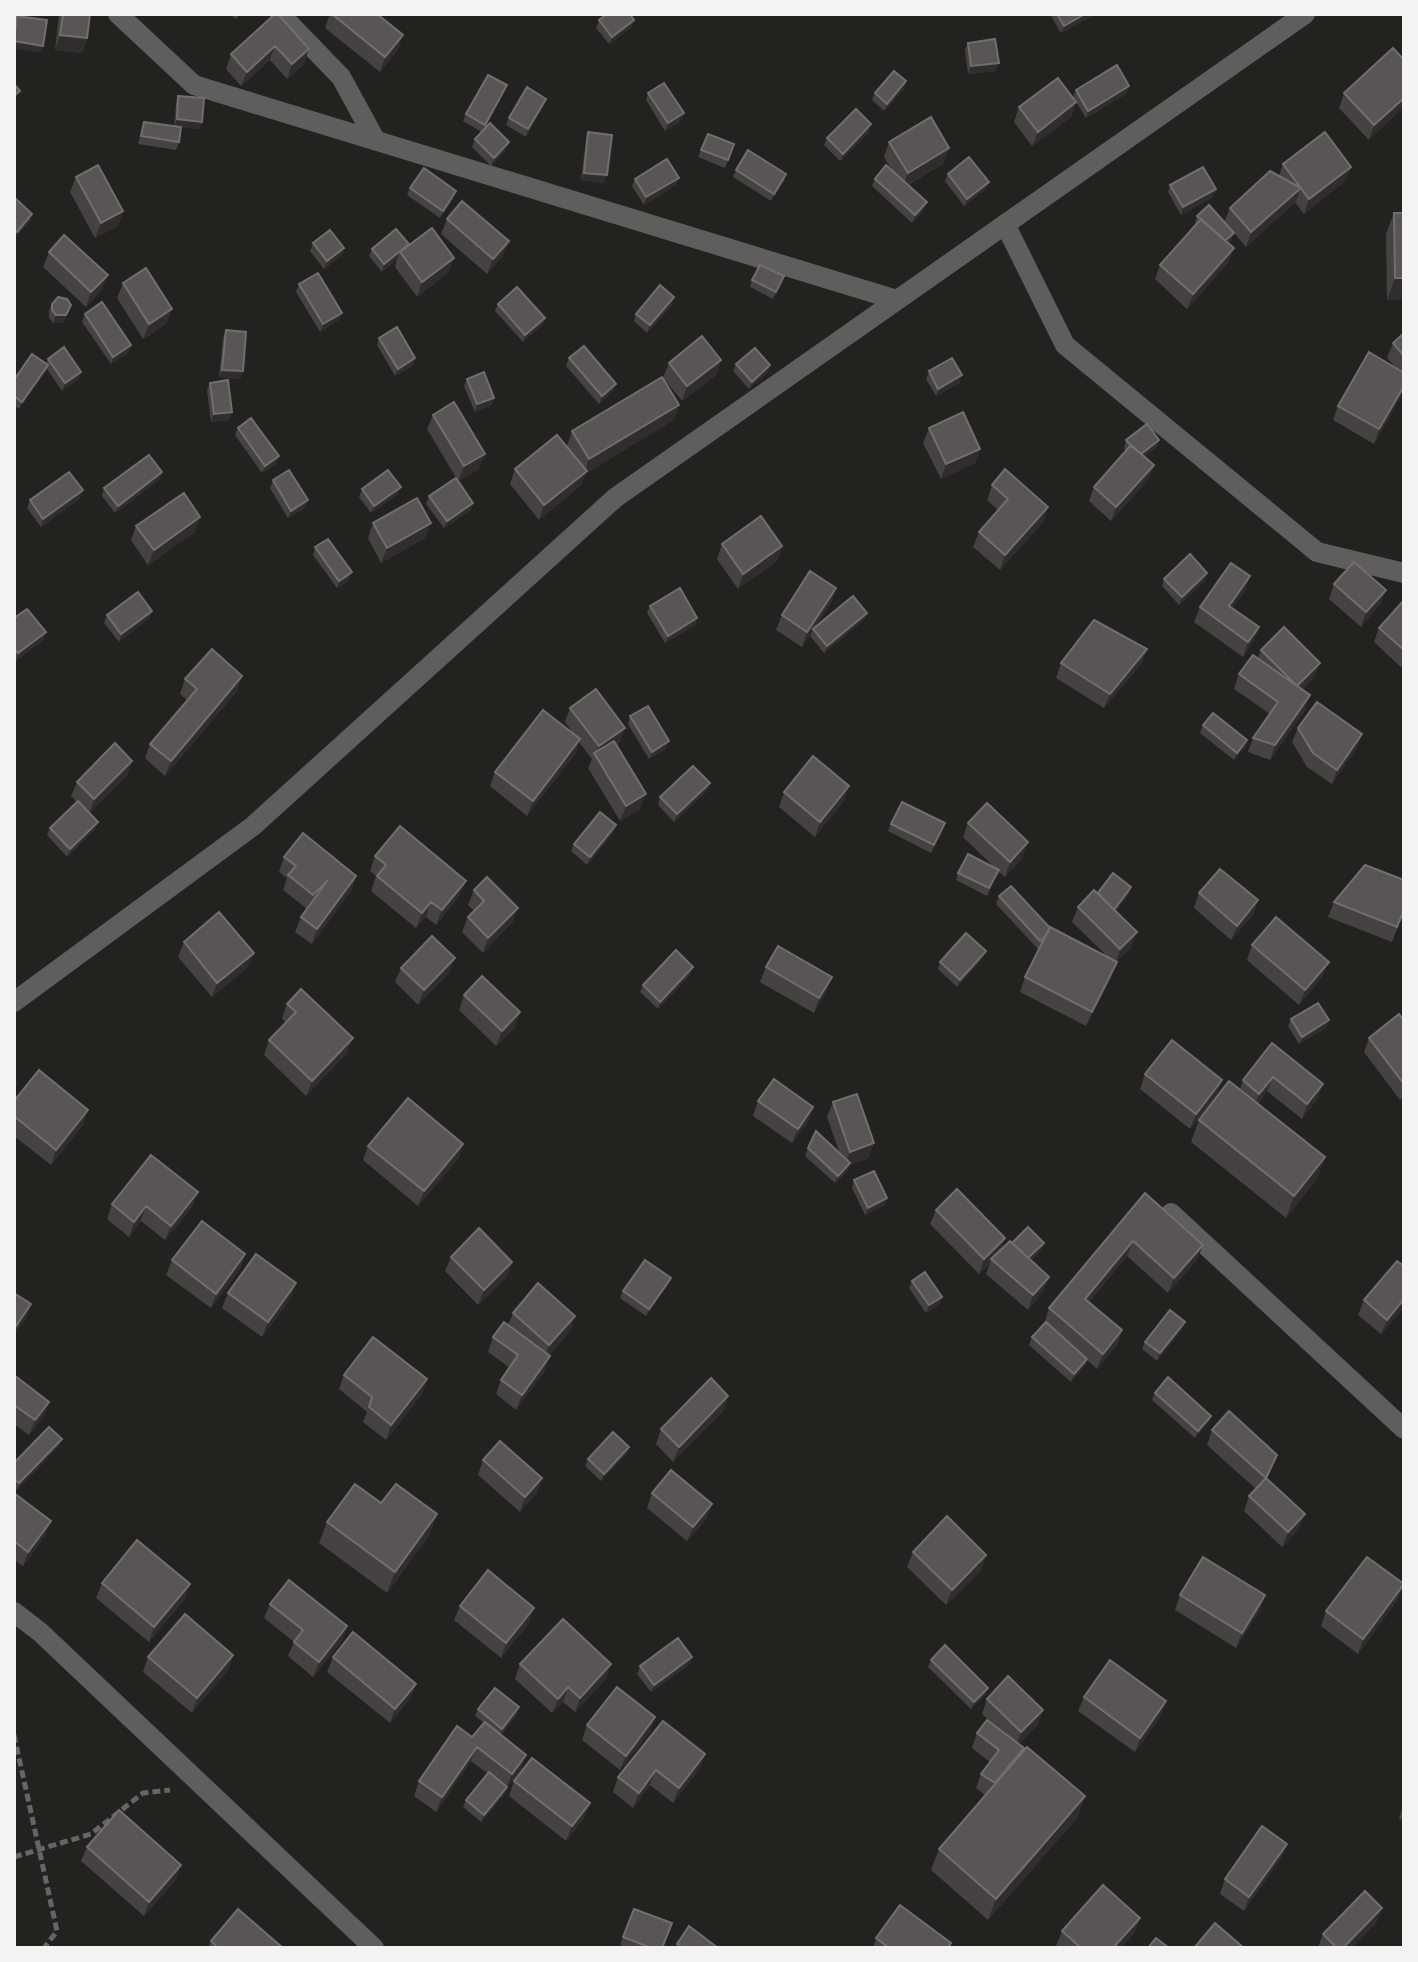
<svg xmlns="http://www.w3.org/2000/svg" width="1418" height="1962" viewBox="0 0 1418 1962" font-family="Lora,serif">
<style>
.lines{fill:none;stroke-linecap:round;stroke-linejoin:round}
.path{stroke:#656563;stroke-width:5;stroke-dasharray:8 4;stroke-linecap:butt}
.minor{stroke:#5f5e5d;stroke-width:20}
.wall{fill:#464242}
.shaded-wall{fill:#302d2c}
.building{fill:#595555;stroke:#716e6d;stroke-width:2}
</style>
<rect width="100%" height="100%" fill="#22221f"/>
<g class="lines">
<path class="path" d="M 14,1735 L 57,1931 L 44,1948
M 14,1857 L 91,1834 L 143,1793 L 170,1790"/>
<path class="minor" d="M 118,14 L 194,85 L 897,300
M 280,14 L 341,77 L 376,141
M 1005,224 L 1065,345 L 1317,552 L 1404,573
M 14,1002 L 253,826 L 615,498 L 1305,14
M 1171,1213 L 1404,1429
M 14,1612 L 40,1632 L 374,1948"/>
</g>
<path class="wall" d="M 59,14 L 90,14 L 87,38 L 82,53 L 55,50 Z
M 230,14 L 240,14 L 236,19 Z
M 275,14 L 309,49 L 304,64 L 287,79 L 270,60 L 241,86 L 226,69 L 231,54 Z
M 330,14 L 377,14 L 398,50 L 380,72 L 325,28 Z
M 1052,14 L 1096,14 L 1061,33 L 1051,16 Z
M 599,20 L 632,27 L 609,44 L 596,28 Z
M 968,43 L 996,71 L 968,74 L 965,50 Z
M 1404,60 L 1369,140 L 1339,108 L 1344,93 Z
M 906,81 L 904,89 L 884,111 L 872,100 L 875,93 Z
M 507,85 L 504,92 L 482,132 L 506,150 L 491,166 L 472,147 L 475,139 L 482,132 L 463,121 L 466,114 Z
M 1129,86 L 1126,94 L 1086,118 L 1076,102 L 1071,117 L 1032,146 L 1014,122 L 1019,107 L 1073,97 L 1076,90 Z
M 648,93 L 684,113 L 681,121 L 665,131 L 646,100 Z
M 178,96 L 202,122 L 199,129 L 181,127 L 179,142 L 176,150 L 138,144 L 144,122 L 174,126 L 176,104 Z
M 546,99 L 543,106 L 526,137 L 506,125 L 509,118 Z
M 588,132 L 604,183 L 581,180 L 586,139 Z
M 869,132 L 840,161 L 824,145 L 827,138 Z
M 708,134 L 734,144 L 725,168 L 698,157 Z
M 889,142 L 944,163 L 908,185 L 924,210 L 912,223 L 872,186 L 875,179 L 892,170 L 884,157 Z
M 1283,164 L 1351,167 L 1345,181 L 1304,214 L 1295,202 L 1246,247 L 1234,233 L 1231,240 L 1228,243 L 1234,248 L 1228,263 L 1187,309 L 1155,279 L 1160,265 L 1196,225 L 1195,223 L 1197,216 L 1224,222 L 1230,208 L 1279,176 Z
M 736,170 L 786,174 L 784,181 L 771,201 L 733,177 Z
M 948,174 L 986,189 L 964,206 L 945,181 Z
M 76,177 L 123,211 L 118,226 L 95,238 L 70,192 Z
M 635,179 L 676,185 L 644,205 L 632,186 Z
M 1170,185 L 1213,197 L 1181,215 L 1168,192 Z
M 410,188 L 453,199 L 440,218 L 407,195 Z
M 1394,213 L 1404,299 L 1387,300 L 1386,234 Z
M 447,219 L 503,256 L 487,274 L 441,234 Z
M 313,243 L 342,255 L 324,269 L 310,251 Z
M 409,244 L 449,272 L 417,297 L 395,267 L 397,259 L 382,272 L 369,256 L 372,249 Z
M 49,252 L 102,290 L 86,307 L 43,267 Z
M 784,276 L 773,299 L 750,287 L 752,280 Z
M 123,283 L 167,323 L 143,339 L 117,298 Z
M 299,284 L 339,320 L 320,332 L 296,292 Z
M 52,304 L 71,305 L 63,323 L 53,323 L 49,318 L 49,311 Z
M 498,304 L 545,318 L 542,325 L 523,342 L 495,311 Z
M 672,305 L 647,333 L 634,321 L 636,314 Z
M 85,314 L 131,345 L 128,353 L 111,364 L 82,322 Z
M 226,330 L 243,371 L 240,379 L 219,377 L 223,338 Z
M 1404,333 L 1404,391 L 1374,444 L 1333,420 L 1338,406 L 1396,368 L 1387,358 L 1393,343 Z
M 379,338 L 415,358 L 412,366 L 395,376 L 377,345 Z
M 569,358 L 616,384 L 613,391 L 599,404 L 566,366 Z
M 48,359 L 81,372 L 78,379 L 62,391 L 47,369 L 45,373 L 19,409 L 14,405 L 14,380 L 46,364 Z
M 721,360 L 716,375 L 682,401 L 663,378 L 669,363 Z
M 736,364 L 770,365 L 768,372 L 749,389 L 733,371 Z
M 929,371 L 960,383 L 936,396 L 926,379 Z
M 467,379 L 492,405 L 475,412 L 464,386 Z
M 210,383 L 232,412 L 229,420 L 211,422 L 207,390 Z
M 433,415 L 479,469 L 458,481 L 427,429 Z
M 674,420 L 586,473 L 581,485 L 539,520 L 510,484 L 515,469 L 567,446 L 572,431 Z
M 238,428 L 276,464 L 262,473 L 235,435 Z
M 929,428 L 980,449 L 975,463 L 941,479 L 923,443 Z
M 1126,440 L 1159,440 L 1156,448 L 1144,457 L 1154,465 L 1148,480 L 1111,521 L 1089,501 L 1094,487 L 1126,451 L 1124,448 Z
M 162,472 L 159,480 L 115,513 L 102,496 L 104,488 Z
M 273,480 L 308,500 L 305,508 L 288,518 L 270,488 Z
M 992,485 L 1048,507 L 1043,522 L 1000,570 L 973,547 L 979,532 L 998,510 L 987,500 Z
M 362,489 L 398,494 L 371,513 L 359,497 Z
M 83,490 L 80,498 L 41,527 L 27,508 L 30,500 Z
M 429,496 L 473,503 L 470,511 L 444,528 L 426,504 Z
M 373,523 L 425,538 L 381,563 L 368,538 Z
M 136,526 L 195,532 L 148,565 L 131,540 Z
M 722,544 L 782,546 L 777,561 L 738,589 L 717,559 Z
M 315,547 L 349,580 L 337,588 L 313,555 Z
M 1164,579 L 1205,581 L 1179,605 L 1162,586 Z
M 1334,584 L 1386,590 L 1380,604 L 1361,627 L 1329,599 Z
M 836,588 L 831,603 L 814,628 L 867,613 L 864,620 L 824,653 L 810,636 L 813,630 L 802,647 L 776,630 L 782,615 Z
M 1245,591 L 1232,608 L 1259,627 L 1253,642 L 1243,657 L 1194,622 L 1200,607 Z
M 1404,600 L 1404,670 L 1374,642 L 1379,628 Z
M 650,606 L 697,618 L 695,625 L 665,643 L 647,613 Z
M 152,611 L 149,618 L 119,642 L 104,623 L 107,615 Z
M 14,618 L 46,632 L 43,640 L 16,661 L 14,659 Z
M 1147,649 L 1141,664 L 1104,708 L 1056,678 L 1061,663 Z
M 1261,650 L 1320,663 L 1314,677 L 1302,690 L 1305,710 L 1270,760 L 1248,752 L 1253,738 L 1270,714 L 1234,689 L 1239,674 L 1258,658 Z
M 185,679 L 237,691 L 165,776 L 145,758 L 150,744 L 187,700 L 180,694 Z
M 570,708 L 620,742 L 616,745 L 640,809 L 620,821 L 588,768 L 592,759 L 579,742 L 575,754 L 527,816 L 490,786 L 495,772 L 573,733 L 565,722 Z
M 630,716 L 666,749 L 649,759 L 628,724 Z
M 1203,725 L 1247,740 L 1245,748 L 1234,760 L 1200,733 Z
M 1298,728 L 1362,734 L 1356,749 L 1332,784 L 1307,767 L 1292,742 Z
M 132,761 L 127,775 L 89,813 L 98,822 L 95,829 L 67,857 L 47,835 L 50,828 L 77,802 L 71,796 L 77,782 Z
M 707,791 L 674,822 L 658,805 L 660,797 Z
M 784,792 L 844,801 L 815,837 L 779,807 Z
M 945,823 L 931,853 L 888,831 L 891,824 Z
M 968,823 L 1023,857 L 1005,877 L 998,871 L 987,896 L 956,880 L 958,873 L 996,869 L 963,837 Z
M 616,825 L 613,833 L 587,865 L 571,851 L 574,844 Z
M 375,856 L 460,895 L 436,925 L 426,917 L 416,928 L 371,891 L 376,876 L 370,871 Z
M 284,857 L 356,876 L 351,891 L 312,944 L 295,932 L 301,917 L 307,909 L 283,890 L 287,878 L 279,872 Z
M 1131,887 L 1129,894 L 1116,911 L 1131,947 L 1116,962 L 1111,977 L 1086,1026 L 1020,992 L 1025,977 L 1041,946 L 1038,949 L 996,904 L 999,896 L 1050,928 L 1110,959 L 1072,922 L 1078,907 L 1098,893 Z
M 474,890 L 513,922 L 483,953 L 462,932 L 468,917 L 474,911 L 468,905 Z
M 1199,893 L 1258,900 L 1253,915 L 1231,940 L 1194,908 Z
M 1334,902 L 1404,911 L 1392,942 L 1328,917 Z
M 184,942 L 248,967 L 212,997 L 178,957 Z
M 1252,945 L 1323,976 L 1299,1005 L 1247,960 Z
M 983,958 L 957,987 L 938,969 L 940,962 Z
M 766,967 L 832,977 L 826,992 L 814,1013 L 760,982 Z
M 401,968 L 449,973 L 418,1005 L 395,982 Z
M 690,975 L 658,1009 L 640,992 L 643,985 Z
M 464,995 L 515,1027 L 496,1046 L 459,1010 Z
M 287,1004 L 347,1053 L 306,1096 L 264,1055 L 269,1040 L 286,1023 L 282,1018 Z
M 1291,1019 L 1326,1028 L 1299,1044 L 1288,1026 Z
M 1404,1021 L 1404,1097 L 1400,1100 L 1364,1052 L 1369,1038 Z
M 1272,1043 L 1318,1098 L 1302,1119 L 1267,1091 L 1258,1104 L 1325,1157 L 1317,1179 L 1286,1218 L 1191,1142 L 1199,1120 L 1240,1089 L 1243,1080 Z
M 1145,1074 L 1217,1095 L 1190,1129 L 1140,1089 Z
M 14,1101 L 83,1125 L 51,1165 L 14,1136 Z
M 758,1101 L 813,1107 L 808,1122 L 792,1143 L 753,1116 Z
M 833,1102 L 869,1158 L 849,1165 L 847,1171 L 835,1183 L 805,1156 L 808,1148 L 840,1154 L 827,1117 Z
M 463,1144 L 458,1159 L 418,1206 L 363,1160 L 368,1146 Z
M 854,1180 L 887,1198 L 885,1205 L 865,1215 L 852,1188 Z
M 198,1192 L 192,1207 L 165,1240 L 141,1221 L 129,1237 L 107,1219 L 112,1204 Z
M 1145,1193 L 1197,1260 L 1168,1293 L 1127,1256 L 1089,1302 L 1122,1330 L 1117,1345 L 1097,1369 L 1087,1360 L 1085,1366 L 1071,1382 L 1029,1345 L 1032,1337 L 1044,1324 L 1049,1308 Z
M 936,1210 L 1001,1249 L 1012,1243 L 1044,1243 L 1041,1250 L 1031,1260 L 1049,1277 L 1043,1292 L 1028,1310 L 986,1274 L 990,1263 L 979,1274 L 930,1224 Z
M 245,1254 L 240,1269 L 211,1308 L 166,1275 L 172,1260 Z
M 451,1257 L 512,1262 L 507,1277 L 478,1305 L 445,1271 Z
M 671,1278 L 668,1285 L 646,1316 L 620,1298 L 623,1291 Z
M 912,1281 L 942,1297 L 939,1304 L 926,1313 L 909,1288 Z
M 228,1293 L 291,1298 L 262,1337 L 222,1308 Z
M 1364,1300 L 1404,1307 L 1381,1334 L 1358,1315 Z
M 513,1313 L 575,1316 L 570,1331 L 549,1355 L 545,1371 L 516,1410 L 496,1394 L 501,1380 L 510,1368 L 488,1352 L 493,1337 L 508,1325 Z
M 1182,1329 L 1157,1361 L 1142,1349 L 1145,1342 Z
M 14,1375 L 49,1402 L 44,1416 L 29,1435 L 14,1424 Z
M 344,1375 L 427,1379 L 422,1394 L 386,1440 L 363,1422 L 367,1412 L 339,1389 Z
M 1155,1393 L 1211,1416 L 1208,1423 L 1195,1438 L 1152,1400 Z
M 728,1396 L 723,1411 L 673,1462 L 656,1444 L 661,1429 Z
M 1212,1430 L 1277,1455 L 1267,1479 L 1299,1529 L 1282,1547 L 1244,1511 L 1249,1496 L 1256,1489 L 1207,1445 Z
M 62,1439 L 59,1446 L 16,1491 L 14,1489 L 14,1463 Z
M 629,1447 L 626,1454 L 601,1481 L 585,1466 L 588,1459 Z
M 483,1460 L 537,1493 L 520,1512 L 478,1475 Z
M 14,1493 L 45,1536 L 23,1566 L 14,1560 Z
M 652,1493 L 707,1518 L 687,1541 L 647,1508 Z
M 437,1514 L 429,1536 L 387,1593 L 319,1543 L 327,1522 Z
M 913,1552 L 986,1555 L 981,1570 L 946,1605 L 907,1567 Z
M 102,1583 L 185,1599 L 149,1642 L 96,1598 Z
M 1180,1595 L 1260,1610 L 1236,1648 L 1175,1610 Z
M 1398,1599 L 1358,1654 L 1321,1626 L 1326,1611 Z
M 270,1604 L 347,1626 L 342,1641 L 313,1677 L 288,1656 L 294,1642 L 264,1618 Z
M 460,1606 L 529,1623 L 501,1658 L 454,1620 Z
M 233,1655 L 228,1670 L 192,1713 L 143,1672 L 148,1657 Z
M 333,1657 L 411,1698 L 390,1723 L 327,1672 Z
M 692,1657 L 689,1665 L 651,1692 L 637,1674 L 640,1666 Z
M 931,1660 L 988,1688 L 985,1695 L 971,1709 L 928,1667 Z
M 520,1664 L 606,1679 L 575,1712 L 563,1702 L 552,1713 L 515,1679 Z
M 1084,1697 L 1166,1701 L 1161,1716 L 1135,1752 L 1078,1711 Z
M 987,1699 L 1038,1724 L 1019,1744 L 1085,1796 L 1077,1818 L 988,1920 L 931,1870 L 939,1849 L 985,1795 L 976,1788 L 981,1774 L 990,1762 L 972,1748 L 977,1733 L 995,1726 L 982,1714 Z
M 478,1709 L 517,1715 L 501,1735 L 521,1769 L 507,1787 L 505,1794 L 481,1822 L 463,1807 L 466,1800 L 488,1774 L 471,1761 L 436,1812 L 414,1796 L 419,1781 L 472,1737 L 484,1723 L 475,1716 Z
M 587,1725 L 650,1732 L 620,1770 L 582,1740 Z
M 705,1754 L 700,1768 L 673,1803 L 650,1785 L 633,1808 L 613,1792 L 618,1777 Z
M 514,1781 L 590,1803 L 584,1818 L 566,1841 L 509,1796 Z
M 1404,1804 L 1404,1822 L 1399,1818 Z
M 1287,1844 L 1281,1858 L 1244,1911 L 1220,1894 L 1225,1879 Z
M 87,1847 L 176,1880 L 144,1916 L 81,1861 Z
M 1382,1908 L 1376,1923 L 1352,1948 L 1318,1948 L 1323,1934 Z
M 634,1909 L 662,1948 L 629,1948 L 620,1945 Z
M 1140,1918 L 1134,1933 L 1121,1948 L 1059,1948 L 1056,1946 L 1062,1931 Z
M 876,1938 L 949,1948 L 873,1948 Z
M 211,1941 L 283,1948 L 208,1948 Z"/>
<path class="shaded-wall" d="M 1085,14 L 1096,14 L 1061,33 L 1064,26 Z
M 634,20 L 632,27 L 609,44 L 612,37 Z
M 60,35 L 87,38 L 82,53 L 55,50 Z
M 403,35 L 398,50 L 380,72 L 385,57 Z
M 14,41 L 43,46 L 41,53 L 14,49 Z
M 275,46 L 270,60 L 241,86 L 247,72 Z
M 309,49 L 304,64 L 287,79 L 292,64 Z
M 999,63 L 996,71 L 968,74 L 971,66 Z
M 906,81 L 904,89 L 884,111 L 887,104 Z
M 507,85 L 504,92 L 482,132 L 485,125 Z
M 1129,86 L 1126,94 L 1086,118 L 1088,111 Z
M 1404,98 L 1404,107 L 1369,140 L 1374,125 Z
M 546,99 L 543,106 L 526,137 L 528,129 Z
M 1076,102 L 1071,117 L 1032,146 L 1038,132 Z
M 684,113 L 681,121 L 665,131 L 668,123 Z
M 177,119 L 202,122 L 199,129 L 174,127 Z
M 871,124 L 869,132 L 840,161 L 843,154 Z
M 509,142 L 506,150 L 491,166 L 494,158 Z
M 949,148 L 944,163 L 902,188 L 908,173 Z
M 1351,167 L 1345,181 L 1304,214 L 1309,199 Z
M 584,173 L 607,175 L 604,183 L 581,180 Z
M 786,174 L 784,181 L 771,201 L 774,194 Z
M 679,178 L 676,185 L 644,205 L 646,197 Z
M 989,182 L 986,189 L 964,206 L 967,199 Z
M 1301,188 L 1295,203 L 1246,247 L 1251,232 Z
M 1216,189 L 1213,197 L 1181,215 L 1183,207 Z
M 456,191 L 453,199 L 440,218 L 443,211 Z
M 927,202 L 924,210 L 912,223 L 915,215 Z
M 123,211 L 118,226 L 95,238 L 101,223 Z
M 32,214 L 30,222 L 14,239 L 17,232 Z
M 1234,233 L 1231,240 L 1219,251 L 1222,243 Z
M 509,241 L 503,256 L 487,274 L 493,259 Z
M 344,248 L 342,255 L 324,269 L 327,261 Z
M 1234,248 L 1228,263 L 1187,309 L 1193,294 Z
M 400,252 L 397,259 L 382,272 L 384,264 Z
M 454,258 L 449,272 L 417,297 L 422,282 Z
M 108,275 L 102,290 L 86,307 L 91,292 Z
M 1395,278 L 1404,278 L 1404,299 L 1387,300 Z
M 674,297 L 672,305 L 647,333 L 650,325 Z
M 71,305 L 63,323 L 53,323 L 56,315 Z
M 172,309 L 167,323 L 143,339 L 149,324 Z
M 342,313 L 339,320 L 320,332 L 323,324 Z
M 545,318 L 542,325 L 523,342 L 525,335 Z
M 131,345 L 128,353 L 111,364 L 113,357 Z
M 415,358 L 412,366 L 395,376 L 398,369 Z
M 721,360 L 716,375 L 682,401 L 687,386 Z
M 48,365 L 45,373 L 19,409 L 22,402 Z
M 770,365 L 768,372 L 749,389 L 752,382 Z
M 222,370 L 243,371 L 240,379 L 219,377 Z
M 81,372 L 78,379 L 62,391 L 65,383 Z
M 962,375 L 960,383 L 936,396 L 938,389 Z
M 616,384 L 613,391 L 599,404 L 602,396 Z
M 1404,386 L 1404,391 L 1374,444 L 1379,429 Z
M 494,398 L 492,405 L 475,412 L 477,404 Z
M 679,405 L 674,420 L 586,473 L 581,485 L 539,520 L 544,505 L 584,473 L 589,459 Z
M 232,412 L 229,420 L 211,422 L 214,414 Z
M 1159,440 L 1156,448 L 1136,463 L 1139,456 Z
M 980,449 L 975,463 L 941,479 L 946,464 Z
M 485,454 L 479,469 L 458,481 L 464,466 Z
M 279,456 L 276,464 L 262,473 L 265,466 Z
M 1154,465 L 1148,480 L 1111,521 L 1116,507 Z
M 162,472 L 159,480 L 115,513 L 118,506 Z
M 401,487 L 398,494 L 371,513 L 374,506 Z
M 83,490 L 80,498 L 41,527 L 43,519 Z
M 308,500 L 305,508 L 288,518 L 291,511 Z
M 473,503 L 470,511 L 444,528 L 447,521 Z
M 1048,507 L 1043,522 L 1000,570 L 1005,555 Z
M 200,517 L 195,532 L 148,565 L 154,550 Z
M 431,523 L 425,538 L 381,563 L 387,548 Z
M 782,546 L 777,561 L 738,589 L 743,574 Z
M 352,572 L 349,580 L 337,588 L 339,581 Z
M 1207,573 L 1205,581 L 1179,605 L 1182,597 Z
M 1250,576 L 1245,591 L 1223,620 L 1229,606 Z
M 836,588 L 831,603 L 802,647 L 807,632 Z
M 1386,590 L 1380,604 L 1361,627 L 1366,612 Z
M 152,611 L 149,618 L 119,642 L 121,634 Z
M 867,613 L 864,620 L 824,653 L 827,646 Z
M 697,618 L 695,625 L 665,643 L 668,636 Z
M 1259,627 L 1253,642 L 1243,657 L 1248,642 Z
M 46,632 L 43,640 L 16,661 L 18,653 Z
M 1147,649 L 1141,664 L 1104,708 L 1110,694 Z
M 1320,663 L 1314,677 L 1292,700 L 1297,686 Z
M 242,676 L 237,691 L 165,776 L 171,761 Z
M 1310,695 L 1305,710 L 1270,760 L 1275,745 Z
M 625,728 L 620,742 L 597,759 L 595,756 L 599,746 Z
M 1362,734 L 1356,749 L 1332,784 L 1337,770 Z
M 580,739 L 575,754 L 527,816 L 533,801 Z
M 1247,740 L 1245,748 L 1234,760 L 1237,753 Z
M 669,741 L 666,749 L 649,759 L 652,752 Z
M 132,761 L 127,775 L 89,814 L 94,799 Z
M 710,783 L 707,791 L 674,822 L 677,814 Z
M 849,786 L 844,801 L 815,837 L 820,822 Z
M 646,794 L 640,809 L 620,821 L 626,806 Z
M 98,822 L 95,829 L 67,857 L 70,849 Z
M 616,825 L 613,833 L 587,865 L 590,857 Z
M 1028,842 L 1023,857 L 1005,877 L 1010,862 Z
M 356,876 L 351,891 L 312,944 L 317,929 Z
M 466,881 L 460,895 L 436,925 L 442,910 Z
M 1131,887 L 1129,894 L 1110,919 L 1113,911 Z
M 1258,900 L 1253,915 L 1231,940 L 1237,926 Z
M 431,902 L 426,917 L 416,928 L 422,913 Z
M 518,908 L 513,922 L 483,953 L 488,938 Z
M 1137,932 L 1131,947 L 1115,964 L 1120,949 Z
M 986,951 L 983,958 L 957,987 L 960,980 Z
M 254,953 L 248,967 L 212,997 L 217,983 Z
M 455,958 L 449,973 L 418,1005 L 424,990 Z
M 1117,962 L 1111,977 L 1086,1026 L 1092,1012 Z
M 1329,962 L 1323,976 L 1299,1005 L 1305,990 Z
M 693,967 L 690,975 L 658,1009 L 660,1002 Z
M 832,977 L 826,992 L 814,1013 L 819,998 Z
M 520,1012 L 515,1027 L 496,1046 L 502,1031 Z
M 1329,1020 L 1326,1028 L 1299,1044 L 1302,1037 Z
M 353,1038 L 347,1053 L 306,1096 L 312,1081 Z
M 1273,1077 L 1267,1091 L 1254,1108 L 1259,1094 Z
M 1222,1080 L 1217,1095 L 1190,1129 L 1196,1114 Z
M 1323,1084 L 1318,1098 L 1302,1119 L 1307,1104 Z
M 813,1107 L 808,1122 L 792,1143 L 798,1129 Z
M 88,1110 L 83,1125 L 51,1165 L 56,1150 Z
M 874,1143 L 869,1158 L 849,1165 L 847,1171 L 835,1183 L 838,1176 L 845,1166 L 850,1152 Z
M 463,1144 L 458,1159 L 418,1206 L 424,1191 Z
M 1325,1157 L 1317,1179 L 1286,1218 L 1294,1196 Z
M 198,1192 L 192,1207 L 165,1240 L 171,1226 Z
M 887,1198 L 885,1205 L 865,1215 L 868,1208 Z
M 146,1206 L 141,1221 L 129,1237 L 134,1222 Z
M 1005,1238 L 1000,1253 L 991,1259 L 990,1263 L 979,1274 L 984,1259 Z
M 1133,1241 L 1127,1256 L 1079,1313 L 1085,1299 Z
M 1044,1243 L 1041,1250 L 1019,1272 L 1022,1264 Z
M 1203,1245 L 1197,1260 L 1168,1293 L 1174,1278 Z
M 245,1254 L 240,1269 L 211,1308 L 216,1294 Z
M 512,1262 L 507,1277 L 478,1305 L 484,1290 Z
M 1049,1277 L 1043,1292 L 1028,1310 L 1033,1295 Z
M 671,1278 L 668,1285 L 646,1316 L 649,1309 Z
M 296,1283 L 291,1298 L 262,1337 L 268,1322 Z
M 942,1297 L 939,1304 L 926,1313 L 929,1305 Z
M 1404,1299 L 1404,1307 L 1381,1334 L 1387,1320 Z
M 31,1304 L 26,1319 L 14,1336 L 14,1329 Z
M 575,1316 L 570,1331 L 544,1360 L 549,1345 Z
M 1185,1322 L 1182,1329 L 1157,1361 L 1160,1353 Z
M 1122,1330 L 1117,1345 L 1097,1369 L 1103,1354 Z
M 550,1356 L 545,1371 L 516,1410 L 522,1395 Z
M 1087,1359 L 1085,1366 L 1071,1382 L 1074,1374 Z
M 427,1379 L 422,1394 L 386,1440 L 391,1425 Z
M 728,1396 L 723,1411 L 673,1462 L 679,1447 Z
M 49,1402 L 44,1416 L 29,1435 L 35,1420 Z
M 1211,1416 L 1208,1423 L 1195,1438 L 1198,1431 Z
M 62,1439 L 59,1446 L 16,1491 L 19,1483 Z
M 629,1447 L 626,1454 L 601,1481 L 604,1474 Z
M 542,1478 L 537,1493 L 520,1512 L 525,1497 Z
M 712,1504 L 707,1518 L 687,1541 L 693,1527 Z
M 437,1514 L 429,1536 L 387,1593 L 395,1572 Z
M 1305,1514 L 1299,1529 L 1282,1547 L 1288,1532 Z
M 51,1521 L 45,1536 L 23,1566 L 28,1552 Z
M 986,1555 L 981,1570 L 946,1605 L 952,1590 Z
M 190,1584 L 185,1599 L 149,1642 L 154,1627 Z
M 1404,1584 L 1398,1599 L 1358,1654 L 1363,1639 Z
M 1265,1595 L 1260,1610 L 1236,1648 L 1242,1633 Z
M 534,1608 L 529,1623 L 501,1658 L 506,1643 Z
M 347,1626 L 342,1641 L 313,1677 L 319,1662 Z
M 233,1655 L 228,1670 L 192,1713 L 197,1698 Z
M 692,1657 L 689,1665 L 651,1692 L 654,1685 Z
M 611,1664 L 606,1679 L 575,1712 L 580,1698 Z
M 416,1684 L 411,1698 L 390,1723 L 395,1709 Z
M 568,1687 L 563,1702 L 552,1713 L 558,1699 Z
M 988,1688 L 985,1695 L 971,1709 L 974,1702 Z
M 1166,1701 L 1161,1716 L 1135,1752 L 1140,1738 Z
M 519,1707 L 517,1715 L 500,1736 L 502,1729 Z
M 1043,1710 L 1038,1724 L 1016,1747 L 1021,1732 Z
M 655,1717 L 650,1732 L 620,1770 L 626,1756 Z
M 477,1747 L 471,1761 L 436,1812 L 442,1797 Z
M 705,1754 L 700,1768 L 673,1803 L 679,1788 Z
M 526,1755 L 521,1769 L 507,1787 L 505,1794 L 481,1822 L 484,1815 L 506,1788 L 512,1774 Z
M 656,1770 L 650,1785 L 633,1808 L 639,1793 Z
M 1085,1796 L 1077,1818 L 988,1920 L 996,1899 Z
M 590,1803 L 584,1818 L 566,1841 L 572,1826 Z
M 1287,1844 L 1281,1858 L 1244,1911 L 1249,1897 Z
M 181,1865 L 176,1880 L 144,1916 L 149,1902 Z
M 1382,1908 L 1376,1923 L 1352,1948 L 1343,1948 Z
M 1140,1918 L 1134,1933 L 1121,1948 L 1113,1948 Z"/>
<path class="building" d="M 63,14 L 90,14 L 87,38 L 60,35 Z
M 275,14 L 278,14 L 309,49 L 292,64 L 275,46 L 247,72 L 231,54 Z
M 332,14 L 377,14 L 403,35 L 385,57 Z
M 607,14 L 630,14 L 634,20 L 612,37 L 599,20 Z
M 1057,14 L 1085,14 L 1064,26 Z
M 17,16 L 47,20 L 43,46 L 14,41 Z
M 995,39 L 999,63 L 971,66 L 968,43 Z
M 1393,48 L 1404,60 L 1404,98 L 1374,125 L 1344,93 Z
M 1117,65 L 1129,86 L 1088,111 L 1076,90 Z
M 894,71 L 906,81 L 887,104 L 875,93 Z
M 488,75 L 507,85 L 485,125 L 466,114 Z
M 1058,78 L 1076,102 L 1038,132 L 1019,107 Z
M 664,83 L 684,113 L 668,123 L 648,93 Z
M 14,84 L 20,91 L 14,96 Z
M 527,87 L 546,99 L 528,129 L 509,118 Z
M 178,96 L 204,98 L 202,122 L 177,119 Z
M 856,109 L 871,124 L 843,154 L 827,138 Z
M 931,117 L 949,148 L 908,173 L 889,142 Z
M 144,122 L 181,127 L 179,142 L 141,136 Z
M 490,123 L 509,142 L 494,158 L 475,139 Z
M 588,132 L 612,135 L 607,175 L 584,173 Z
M 1325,132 L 1351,167 L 1309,199 L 1283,164 Z
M 708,134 L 734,144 L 728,160 L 701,150 Z
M 748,150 L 786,174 L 774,194 L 736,170 Z
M 969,157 L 989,182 L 967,199 L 948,174 Z
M 667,159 L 679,178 L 646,197 L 635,179 Z
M 98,165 L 123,211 L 101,223 L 76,177 Z
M 886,165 L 927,202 L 915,215 L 875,179 Z
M 1203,167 L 1216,189 L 1183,207 L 1170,185 Z
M 424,168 L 456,191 L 443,211 L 410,188 Z
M 1270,171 L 1301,188 L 1251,232 L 1230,208 Z
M 14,197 L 32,214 L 17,232 L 14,229 Z
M 462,201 L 509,241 L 493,259 L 447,219 Z
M 1209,205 L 1234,233 L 1225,241 L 1197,216 Z
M 1394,213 L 1404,213 L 1404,278 L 1395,278 Z
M 1201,219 L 1234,248 L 1193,294 L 1160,265 Z
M 432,228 L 454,258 L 422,282 L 400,252 Z
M 396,229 L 409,244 L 384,264 L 372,249 Z
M 330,230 L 344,248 L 327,261 L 313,243 Z
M 64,235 L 108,275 L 91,292 L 49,252 Z
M 760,265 L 784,276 L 776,292 L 752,280 Z
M 146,268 L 172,309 L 149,324 L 123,283 Z
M 318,273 L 342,313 L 323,324 L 299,284 Z
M 660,285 L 674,297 L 650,325 L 636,314 Z
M 517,287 L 545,318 L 525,335 L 498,304 Z
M 58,297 L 67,299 L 71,305 L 66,315 L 56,315 L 52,310 L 52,304 Z
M 102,302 L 131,345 L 113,357 L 85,314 Z
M 397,327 L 415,358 L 398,369 L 379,338 Z
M 226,330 L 246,332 L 243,371 L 222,370 Z
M 1404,333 L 1404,356 L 1393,343 Z
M 702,336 L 721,360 L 687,386 L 669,363 Z
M 584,346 L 616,384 L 602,396 L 569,358 Z
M 64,347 L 81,372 L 65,383 L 48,359 Z
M 755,348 L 770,365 L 752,382 L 736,364 Z
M 1369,352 L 1404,373 L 1404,386 L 1379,429 L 1338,406 Z
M 32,354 L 48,365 L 22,402 L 14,396 L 14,380 Z
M 952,358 L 962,375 L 938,389 L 929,371 Z
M 484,372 L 494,398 L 477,404 L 467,379 Z
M 662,377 L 679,405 L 589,459 L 572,431 Z
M 228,380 L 232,412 L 214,414 L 210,383 Z
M 454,402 L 485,454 L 464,466 L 433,415 Z
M 963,412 L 980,449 L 946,464 L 929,428 Z
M 251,418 L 279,456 L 265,466 L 238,428 Z
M 1147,424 L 1159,440 L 1141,454 L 1131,446 L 1126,440 Z
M 557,435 L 587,471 L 544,505 L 515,469 Z
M 1131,445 L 1154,465 L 1116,507 L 1094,487 Z
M 149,455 L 162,472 L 118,506 L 104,488 Z
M 1005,469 L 1048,507 L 1005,555 L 979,532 L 1008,499 L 992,485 Z
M 289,470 L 308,500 L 291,511 L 273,480 Z
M 388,470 L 401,487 L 374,506 L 362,489 Z
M 69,472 L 83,490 L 43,519 L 30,500 Z
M 456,478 L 473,503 L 447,521 L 429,496 Z
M 184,493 L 200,517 L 154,550 L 136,526 Z
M 417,498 L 431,523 L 387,548 L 373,523 Z
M 761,516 L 782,546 L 743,574 L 722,544 Z
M 328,539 L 352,572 L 339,581 L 315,547 Z
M 1190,554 L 1207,573 L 1182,597 L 1164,579 Z
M 1354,562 L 1386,590 L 1366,612 L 1334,584 Z
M 1231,563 L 1250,576 L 1229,606 L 1259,627 L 1248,642 L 1200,607 Z
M 810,571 L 836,588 L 807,632 L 782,615 Z
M 680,588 L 697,618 L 668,636 L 650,606 Z
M 138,592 L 152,611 L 121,634 L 107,615 Z
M 853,596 L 867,613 L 827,646 L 813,629 Z
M 1404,600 L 1404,650 L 1379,628 Z
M 27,609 L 46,632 L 18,653 L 14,648 L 14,618 Z
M 1094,620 L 1147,649 L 1110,694 L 1061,663 Z
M 1284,627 L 1320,663 L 1297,686 L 1261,650 Z
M 212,649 L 242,676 L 171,761 L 150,744 L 197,689 L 185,679 Z
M 1253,655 L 1310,695 L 1275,745 L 1253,738 L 1278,702 L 1239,674 Z
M 596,689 L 625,728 L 599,746 L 570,708 Z
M 1317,702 L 1362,734 L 1337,770 L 1313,753 L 1298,728 Z
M 648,706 L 669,741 L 652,752 L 630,716 Z
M 543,710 L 580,739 L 533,801 L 495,772 Z
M 1213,713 L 1247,740 L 1237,753 L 1203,725 Z
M 614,741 L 646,794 L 626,806 L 594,753 Z
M 115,743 L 132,761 L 94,799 L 77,782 Z
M 813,756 L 849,786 L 820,822 L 784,792 Z
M 693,766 L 710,783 L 677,814 L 660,797 Z
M 78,801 L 98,822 L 70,849 L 50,828 Z
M 902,802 L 945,823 L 934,845 L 891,824 Z
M 987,803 L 1028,842 L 1010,862 L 968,823 Z
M 600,812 L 616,825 L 590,857 L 574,844 Z
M 400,826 L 466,881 L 442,910 L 431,902 L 422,913 L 377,876 L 386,865 L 375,856 Z
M 303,833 L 356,876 L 317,929 L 301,917 L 328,880 L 313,895 L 288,875 L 296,866 L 284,857 Z
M 968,854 L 999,870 L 989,888 L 958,873 Z
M 1365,865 L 1404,880 L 1404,910 L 1397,927 L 1334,902 Z
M 1220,869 L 1258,900 L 1237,926 L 1199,893 Z
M 1113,873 L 1131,887 L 1114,910 L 1098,893 Z
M 487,877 L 518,908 L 488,938 L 468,917 L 484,901 L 474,890 Z
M 1011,886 L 1050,928 L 1046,936 L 1040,941 L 999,896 Z
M 1094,890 L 1137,932 L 1120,949 L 1078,907 Z
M 219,912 L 254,953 L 217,983 L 184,942 Z
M 1276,917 L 1329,962 L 1305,990 L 1252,945 Z
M 1050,927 L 1117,962 L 1092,1012 L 1025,977 Z
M 966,933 L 986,951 L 960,980 L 940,962 Z
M 432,936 L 455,958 L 424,990 L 401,968 Z
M 778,946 L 832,977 L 819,998 L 766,967 Z
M 676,950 L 693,967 L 660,1002 L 643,985 Z
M 482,976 L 520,1012 L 502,1031 L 464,995 Z
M 301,989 L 353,1038 L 312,1081 L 269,1040 L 296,1012 L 287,1004 Z
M 1318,1003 L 1329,1020 L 1302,1037 L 1291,1019 Z
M 1399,1014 L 1404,1021 L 1404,1084 L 1369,1038 Z
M 1172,1040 L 1222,1080 L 1196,1114 L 1145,1074 Z
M 1272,1043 L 1323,1084 L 1307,1104 L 1273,1077 L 1259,1094 L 1243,1080 Z
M 39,1070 L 88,1110 L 56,1150 L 14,1116 L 14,1101 Z
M 774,1079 L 813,1107 L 798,1129 L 758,1101 Z
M 1229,1081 L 1325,1157 L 1294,1196 L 1199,1120 Z
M 857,1094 L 874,1143 L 850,1152 L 833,1102 Z
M 408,1098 L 463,1144 L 424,1191 L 368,1146 Z
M 816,1131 L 850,1163 L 838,1176 L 808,1148 Z
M 151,1155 L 198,1192 L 171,1226 L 146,1206 L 134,1222 L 112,1204 Z
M 874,1171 L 887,1198 L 868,1208 L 854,1180 Z
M 957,1189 L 1005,1238 L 984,1259 L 936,1210 Z
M 1145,1193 L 1203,1245 L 1174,1278 L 1133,1241 L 1085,1299 L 1122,1330 L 1103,1354 L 1049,1308 Z
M 202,1221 L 245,1254 L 216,1294 L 172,1260 Z
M 1028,1227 L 1044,1243 L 1028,1258 L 1012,1243 Z
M 479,1228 L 512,1262 L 484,1290 L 451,1257 Z
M 1010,1241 L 1049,1277 L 1033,1295 L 991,1259 Z
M 256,1254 L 296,1283 L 268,1322 L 228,1293 Z
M 645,1260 L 671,1278 L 649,1309 L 623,1291 Z
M 1397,1261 L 1404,1266 L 1404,1299 L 1387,1320 L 1364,1300 Z
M 925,1272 L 942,1297 L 929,1305 L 912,1281 Z
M 538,1283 L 575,1316 L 549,1345 L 513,1313 Z
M 14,1293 L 31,1304 L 14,1329 Z
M 1170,1310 L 1185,1322 L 1160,1353 L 1145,1342 Z
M 504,1322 L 550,1356 L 522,1395 L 501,1380 L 518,1355 L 493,1337 Z
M 1046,1322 L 1087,1359 L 1074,1374 L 1032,1337 Z
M 373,1337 L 427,1379 L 391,1425 L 369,1407 L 372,1397 L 344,1375 Z
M 14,1375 L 49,1402 L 35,1420 L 14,1405 Z
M 1168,1377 L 1211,1416 L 1198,1431 L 1155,1393 Z
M 711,1378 L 728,1396 L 679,1447 L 661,1429 Z
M 1229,1411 L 1277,1455 L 1266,1478 L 1212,1430 Z
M 49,1427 L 62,1439 L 19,1483 L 14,1478 L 14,1463 Z
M 613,1432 L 629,1447 L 604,1474 L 588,1459 Z
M 500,1441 L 542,1478 L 525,1497 L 483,1460 Z
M 671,1470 L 712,1504 L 693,1527 L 652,1493 Z
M 1266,1478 L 1305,1514 L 1288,1532 L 1249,1496 Z
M 355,1484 L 381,1503 L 396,1484 L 437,1514 L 395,1572 L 327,1522 Z
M 14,1493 L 51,1521 L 28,1552 L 14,1541 Z
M 947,1516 L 986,1555 L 952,1590 L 913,1552 Z
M 137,1540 L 190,1584 L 154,1627 L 102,1583 Z
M 1203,1557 L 1265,1595 L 1242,1633 L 1180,1595 Z
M 1367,1557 L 1404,1584 L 1363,1639 L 1326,1611 Z
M 488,1570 L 534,1608 L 506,1643 L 460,1606 Z
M 289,1580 L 347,1626 L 319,1662 L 294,1642 L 303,1630 L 270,1604 Z
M 185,1614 L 233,1655 L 197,1698 L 148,1657 Z
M 563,1619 L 611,1664 L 580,1698 L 568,1687 L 558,1699 L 520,1664 Z
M 353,1632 L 416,1684 L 395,1709 L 333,1657 Z
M 678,1638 L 692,1657 L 654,1685 L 640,1666 Z
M 945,1645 L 988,1688 L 974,1702 L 931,1660 Z
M 1110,1660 L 1166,1701 L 1140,1738 L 1084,1697 Z
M 1008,1676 L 1043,1710 L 1021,1732 L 987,1699 Z
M 617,1687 L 655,1717 L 626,1756 L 587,1725 Z
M 495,1688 L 519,1707 L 502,1729 L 478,1709 Z
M 987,1720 L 1024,1748 L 995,1783 L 981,1774 L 999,1750 L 977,1733 Z
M 663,1721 L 705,1754 L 679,1788 L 656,1770 L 639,1793 L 618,1777 Z
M 485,1722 L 526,1755 L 512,1774 L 477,1747 L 442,1797 L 419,1781 L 457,1726 L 472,1737 Z
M 1027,1747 L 1085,1796 L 996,1899 L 939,1849 Z
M 532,1758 L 590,1803 L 572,1826 L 514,1781 Z
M 489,1772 L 507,1787 L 484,1815 L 466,1800 Z
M 119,1810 L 181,1865 L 149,1902 L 87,1847 Z
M 1262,1826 L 1287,1844 L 1249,1897 L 1225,1879 Z
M 1103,1885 L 1140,1918 L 1113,1948 L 1081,1948 L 1062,1931 Z
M 1365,1891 L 1382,1908 L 1343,1948 L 1337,1948 L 1323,1934 Z
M 900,1905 L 951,1943 L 948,1948 L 889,1948 L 876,1938 Z
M 238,1909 L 283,1948 L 218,1948 L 211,1941 Z
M 634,1909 L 672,1923 L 662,1948 L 651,1948 L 623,1937 Z
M 1215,1923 L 1244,1948 L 1194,1948 Z
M 689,1926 L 718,1948 L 683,1948 L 677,1944 Z
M 1156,1938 L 1169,1948 L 1148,1948 Z"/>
<rect width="1418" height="1962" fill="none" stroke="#f3f3f1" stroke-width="32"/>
</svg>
